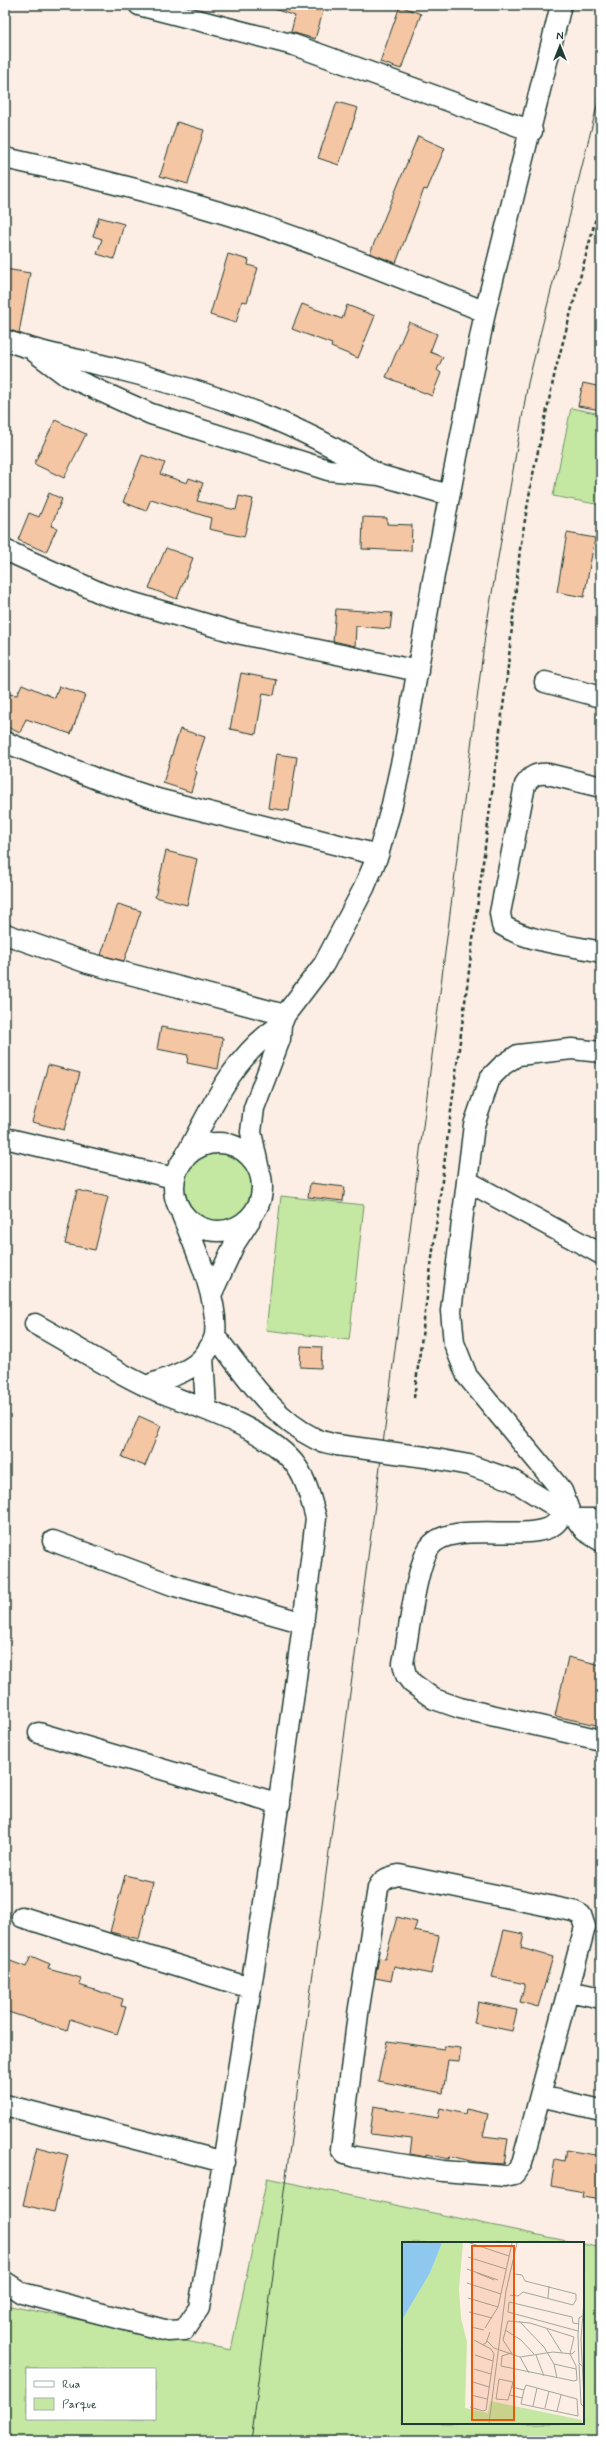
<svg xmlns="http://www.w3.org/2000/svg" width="606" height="2446" viewBox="0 0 606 2446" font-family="Mynerve,sans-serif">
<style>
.green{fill:#c4e8a2;stroke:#72926b;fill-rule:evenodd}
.building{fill:#f5c6a4;stroke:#1f3d34}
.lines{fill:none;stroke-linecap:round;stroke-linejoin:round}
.minor-casing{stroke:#1f3d34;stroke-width:23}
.path{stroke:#1f3d34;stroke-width:2.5;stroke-dasharray:4 3;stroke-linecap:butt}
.minor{stroke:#fff;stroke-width:20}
.tram{stroke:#1f3d34;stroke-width:1}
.minor-bridge-casing{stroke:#1f3d34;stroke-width:23;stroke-linecap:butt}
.minor-bridge{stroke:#fff;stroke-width:20}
.inset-river{fill:none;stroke:#8ec8ee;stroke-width:2}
.inset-road{fill:none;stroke:#a4a79e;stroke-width:1}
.view{fill:#e8590c;fill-opacity:0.15;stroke:#e8590c;stroke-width:2}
.inset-edge{fill:none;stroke:#1f3d34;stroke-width:2}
</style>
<rect width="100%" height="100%" fill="#fceee4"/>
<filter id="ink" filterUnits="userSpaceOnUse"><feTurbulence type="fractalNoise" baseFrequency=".025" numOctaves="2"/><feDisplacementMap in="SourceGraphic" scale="8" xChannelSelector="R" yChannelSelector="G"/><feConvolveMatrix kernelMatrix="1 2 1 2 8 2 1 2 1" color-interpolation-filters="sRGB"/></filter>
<g filter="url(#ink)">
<path class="green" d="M 571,408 L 601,414 L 601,505 L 553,496 Z
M182 1187a36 36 0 1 1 72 0a36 36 0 1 1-72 0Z
M 281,1196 L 364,1205 L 349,1340 L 266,1330 Z
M 267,2178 L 576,2243 L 403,2243 L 403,2423 L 583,2423 L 583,2244 L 601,2248 L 601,2441 L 5,2441 L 5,2305 L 231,2350 ZM 27,2369 L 155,2369 L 155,2419 L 27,2419 Z"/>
<path class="building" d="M 271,5 L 325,5 L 315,39 L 291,32 L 295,16 L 271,8 Z
M 400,6 L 421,14 L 401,69 L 380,62 Z
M 337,102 L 358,108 L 339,165 L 318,158 Z
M 177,122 L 204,130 L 188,184 L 160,176 Z
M 418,136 L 445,148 L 427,190 L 424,189 L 396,263 L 370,253 Z
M 99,217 L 124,224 L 114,259 L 97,254 L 102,239 L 93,236 Z
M 228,254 L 249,260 L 248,265 L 258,268 L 247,302 L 242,301 L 236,323 L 210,315 Z
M 5,269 L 30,273 L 19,333 L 5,329 Z
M 302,304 L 342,319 L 347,305 L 375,316 L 358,358 L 331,347 L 332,344 L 292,329 Z
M 409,322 L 437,334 L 430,352 L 443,357 L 437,370 L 441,373 L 432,396 L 386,377 Z
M 583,383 L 601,387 L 601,410 L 578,406 Z
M 55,420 L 86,434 L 64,478 L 34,464 Z
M 142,455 L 165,463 L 160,474 L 187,483 L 189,478 L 203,483 L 197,501 L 236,510 L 239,496 L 253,499 L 244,537 L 209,529 L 211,518 L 151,499 L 146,511 L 123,502 Z
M 49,493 L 62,499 L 51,526 L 57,528 L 46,552 L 18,540 L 29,513 L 39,517 Z
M 363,517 L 387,518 L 387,524 L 412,525 L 411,551 L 362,549 Z
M 567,533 L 595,538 L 584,597 L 557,592 Z
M 166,548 L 193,558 L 177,599 L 149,588 Z
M 336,609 L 392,613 L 390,629 L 356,626 L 355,646 L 333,641 Z
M 241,673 L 277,680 L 274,695 L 263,693 L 256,734 L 230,729 Z
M 22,684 L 55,698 L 59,686 L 85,695 L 71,734 L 26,719 L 20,733 L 5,726 L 5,700 L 8,694 L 17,695 Z
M 180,729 L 205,737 L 194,770 L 197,772 L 191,792 L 163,783 Z
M 276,754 L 297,757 L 289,811 L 268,808 Z
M 166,851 L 197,859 L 187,905 L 155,897 Z
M 118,904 L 141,911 L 124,961 L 101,955 Z
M 161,1027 L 223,1038 L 218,1069 L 187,1063 L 188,1055 L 157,1049 Z
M 48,1065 L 80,1073 L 64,1130 L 32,1122 Z
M 310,1183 L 345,1187 L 343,1201 L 308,1197 Z
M 77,1190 L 108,1197 L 95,1250 L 65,1244 Z
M 301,1346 L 322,1347 L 321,1368 L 300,1367 Z
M 139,1416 L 161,1426 L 145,1466 L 122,1457 Z
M 568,1657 L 601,1665 L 601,1726 L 555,1716 Z
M 125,1875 L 153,1882 L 139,1939 L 110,1932 Z
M 397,1917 L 417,1922 L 414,1931 L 439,1936 L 431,1974 L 394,1966 L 391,1981 L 375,1978 L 379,1958 L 385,1959 Z
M 504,1930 L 524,1934 L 521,1948 L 553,1957 L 538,2007 L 520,2002 L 525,1984 L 492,1977 Z
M 31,1956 L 50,1964 L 48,1969 L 81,1978 L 79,1985 L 123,1999 L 121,2006 L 126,2007 L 117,2034 L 70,2019 L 67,2031 L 5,2011 L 5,1959 L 26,1967 Z
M 478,2002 L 517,2010 L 512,2031 L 474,2023 Z
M 387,2041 L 444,2049 L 444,2046 L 461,2048 L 459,2061 L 448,2060 L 443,2093 L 378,2081 Z
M 374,2106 L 438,2118 L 440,2108 L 465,2114 L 466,2109 L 488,2114 L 483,2136 L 508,2139 L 504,2164 L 475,2162 L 450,2156 L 449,2159 L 426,2154 L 426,2157 L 410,2154 L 412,2139 L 370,2134 Z
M 37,2147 L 68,2155 L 54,2212 L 23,2205 Z
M 566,2150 L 601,2156 L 601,2200 L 582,2197 L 583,2192 L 551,2186 L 555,2159 L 564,2161 Z"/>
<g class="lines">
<g class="minor-casing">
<path id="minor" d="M 139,5 L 294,45 L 532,131
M 5,158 C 86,176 166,195 245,220 C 327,247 406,279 485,312
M 5,340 C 44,355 85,360 125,371 C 212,393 301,423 375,473
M 35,352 L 67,376 L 151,414 L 328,470 L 379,475 L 449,495
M 5,550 L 103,594 L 237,633 L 418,671
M 545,682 L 601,697
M 5,742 L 99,780 L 157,799 L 378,855
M 601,787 L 548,774 C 536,773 531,776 525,785 L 500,913 L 502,925 C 528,942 570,945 601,952
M 5,934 L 88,963 L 285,1015
M 5,1138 L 174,1178
M174 1187a44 44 0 1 1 88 0a44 44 0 1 1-88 0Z
M 185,1157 C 210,1110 234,1054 281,1025
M 259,1170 L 251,1132 L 254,1108 L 280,1039 L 281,1025 L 285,1015 L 324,964 L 364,888 L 378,855 L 391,809 L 403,755 L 433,580 L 485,312 L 561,5
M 467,1181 L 601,1254
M 211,1295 L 235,1243 L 250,1220
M 215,1336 C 244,1372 271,1417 314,1438 C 321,1442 330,1443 337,1445
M 203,1357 L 206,1408
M 146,1386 C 164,1379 191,1372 203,1357 C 207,1352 214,1341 215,1335 C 219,1300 195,1247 182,1215
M 425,1457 L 469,1465 L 512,1480 L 576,1519 L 585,1531 L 601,1541
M 562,1511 C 561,1514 559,1519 557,1522 C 536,1546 449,1517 429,1548 C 415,1570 409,1635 403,1663 L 406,1675 L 412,1683 L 434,1699 L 460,1708 L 601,1740
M 571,1516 L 562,1491 L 467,1376 L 454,1343 L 451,1311 L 474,1125 L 490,1078 L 503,1065 L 518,1055 L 572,1049 L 601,1052
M 576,1519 L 593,1519 L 601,1522
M 53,1541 L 175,1586 L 304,1623
M 39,1733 L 280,1804
M 399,1875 L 573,1911 L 581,1915 L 585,1927 L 522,2163 L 514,2174 L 505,2176 L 443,2171 L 355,2157 L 345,2154 L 341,2149 L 358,2014 L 378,1888 C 382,1879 389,1877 399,1875 Z
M 22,1917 L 250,1988
M 569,1991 L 601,1998
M 540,2096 L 601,2110
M 5,2105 L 224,2162
M 5,2282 L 22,2293 L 168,2331 L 184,2330 L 199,2308 C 243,2045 285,1782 316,1518 C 311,1500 307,1482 297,1467 C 269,1427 189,1405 146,1386 C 108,1368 72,1344 35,1324"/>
</g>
<path class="path" d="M 414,1398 L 507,676 L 520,549 L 532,479 L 555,372 L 601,199"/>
<use href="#minor" class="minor"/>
<path class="tram" d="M 251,2441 L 384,1436 L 486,628 L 528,383 L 601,90"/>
<g class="minor-bridge-casing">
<path id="minor-bridge" d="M 337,1445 L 425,1457"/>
</g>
<use href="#minor-bridge" class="minor-bridge"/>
</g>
</g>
<g transform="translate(402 2242)">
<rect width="182" height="182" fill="#fceee4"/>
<path d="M 40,1 L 61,1 L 57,47 L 59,76 L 65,100 L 63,166 L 86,171 L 88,159 L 180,178 L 180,181 L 0,181 L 0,78 L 28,31 Z" fill="#c4e8a2"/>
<path d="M 0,1 L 40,1 L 28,31 L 0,78 Z" fill="#8ec8ee"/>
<path class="inset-river" d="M 0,44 L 21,1"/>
<path class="inset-road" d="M 68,1 L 107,14M 66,15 L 104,27M 65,27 L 96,38M 75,31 L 92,38M 65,41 L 99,52M 108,53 L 116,54 L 121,50 L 171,63 L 174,58 L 174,52 L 123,39 L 120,33 L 113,32M 66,56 L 96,65M 146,56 L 147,44M 182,58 L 179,97 L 182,158M 67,70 L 90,76M 117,79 L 142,105 L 152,122 L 155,136M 69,85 L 82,88M 83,86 L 96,65 L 110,1M 145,87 L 160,111M 103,88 L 119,98 L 132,112M 176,89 L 106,70 L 107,60 L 170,75 L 171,81 L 177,82M 85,99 L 92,106 L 118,115 L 151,110 L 170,112 L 173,109M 80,103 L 84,101 L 88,90M 109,111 L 100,114 L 99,124 L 172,139 L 175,138 L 174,124 L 168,112 L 172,95 L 128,81 L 106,79 L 101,98 L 110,112M 73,113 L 91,119M 134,113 L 142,134M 118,115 L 127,131M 152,122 L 174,127M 177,122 L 179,162 L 182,165M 180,124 L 177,121 L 176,93 L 177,76 L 180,74M 72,127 L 89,132M 97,137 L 111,140 L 106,158 L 94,157 ZM 71,140 L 87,145M 110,145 L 122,148 L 119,162 L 176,174 L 175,157 L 124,143 L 122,148M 69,153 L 85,157M 108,153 L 120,156M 131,164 L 135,146M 68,165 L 81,169 L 84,168 L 92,112 L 89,107 L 72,98M 143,166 L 147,149M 155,169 L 159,153M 87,181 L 104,49 L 115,1"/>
<path class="view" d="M 70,4 L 112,4 L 112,178 L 70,178 Z"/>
<rect width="182" height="182" class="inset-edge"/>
</g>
<rect width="606" height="2446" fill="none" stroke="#fff" stroke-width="20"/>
<rect x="10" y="10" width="586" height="2426" fill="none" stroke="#1f3d34" stroke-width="1.5" filter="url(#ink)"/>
<rect x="26" y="2368" width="130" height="52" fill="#ffffff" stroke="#a5b1ae"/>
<rect x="34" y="2381" width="20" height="6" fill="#ffffff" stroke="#a5b1ae"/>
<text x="62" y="2388" font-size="12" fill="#1f3d34">Rua</text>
<rect x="34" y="2398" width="20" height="12" fill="#c4e8a2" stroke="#a5b1ae"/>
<text x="62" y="2408" font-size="12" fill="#1f3d34">Parque</text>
<g transform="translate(560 46)" stroke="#ffffff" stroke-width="3" paint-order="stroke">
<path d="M0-3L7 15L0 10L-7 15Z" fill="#1f3d34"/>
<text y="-6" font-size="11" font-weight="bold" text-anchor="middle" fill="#1f3d34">N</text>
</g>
</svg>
